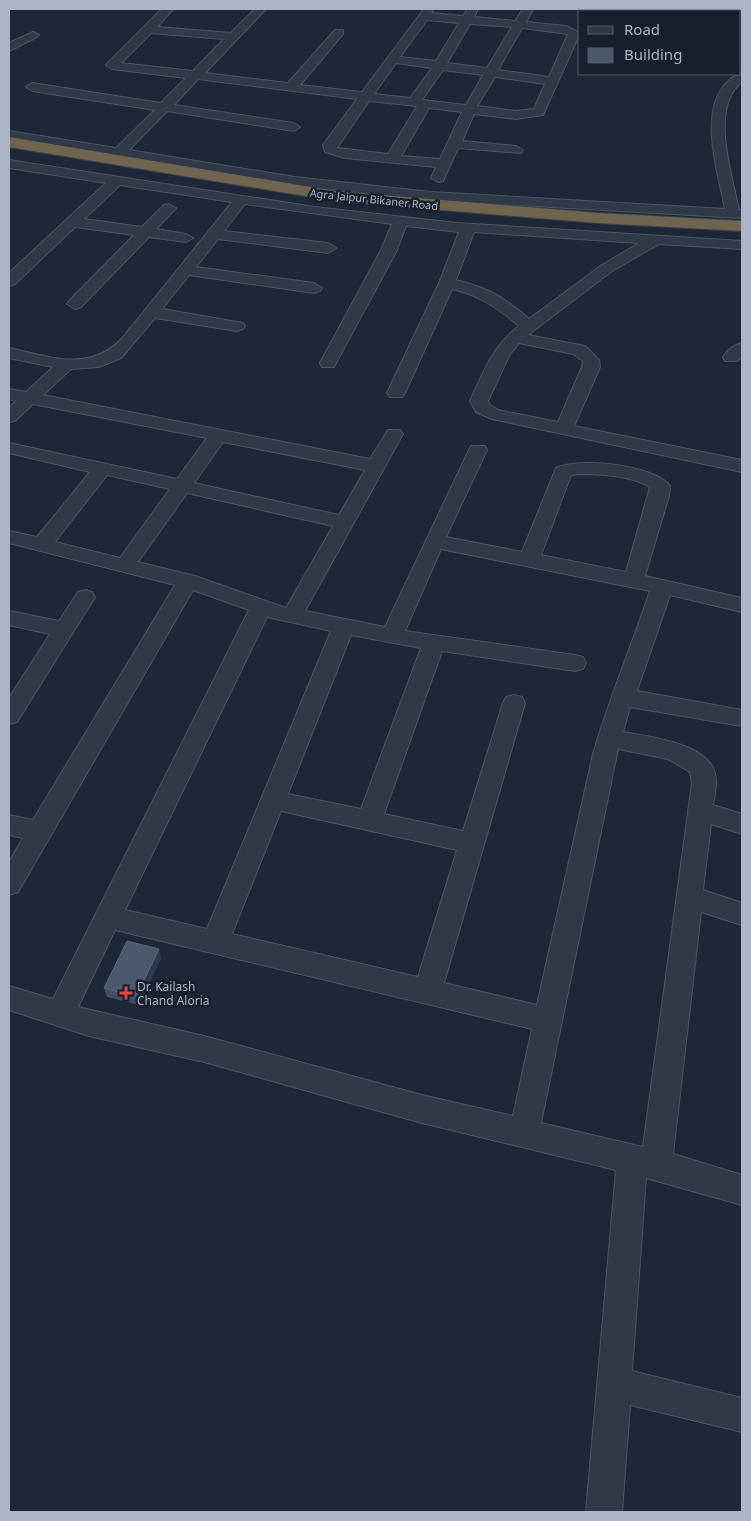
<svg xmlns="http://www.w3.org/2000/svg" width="751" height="1521" viewBox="0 0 751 1521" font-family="'Noto Sans',sans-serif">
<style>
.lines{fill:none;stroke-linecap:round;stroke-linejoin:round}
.minor-casing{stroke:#4c5463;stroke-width:2}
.highway-casing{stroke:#39414f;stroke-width:2}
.minor{fill:#313948;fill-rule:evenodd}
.highway{fill:#6f644e;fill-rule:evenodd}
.wall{fill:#414d60}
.shaded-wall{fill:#2e394b}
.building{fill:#4c586b;stroke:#5b6679}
.health-dot{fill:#e0444e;stroke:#171f2c;stroke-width:2}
.labels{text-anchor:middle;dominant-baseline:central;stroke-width:5;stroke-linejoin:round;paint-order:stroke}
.far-street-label{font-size:11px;fill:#abb4c5;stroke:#171f2c}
.poi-label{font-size:12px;fill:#abb4c5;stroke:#171f2c;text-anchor:start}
</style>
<rect width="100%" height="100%" fill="#1e2737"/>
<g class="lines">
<g class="minor-casing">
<path id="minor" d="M 162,9 L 173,9 L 157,27 L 231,33 L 255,9 L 266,9 L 205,73 L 288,83 L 335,30 L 343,30 L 343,34 L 300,85 L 362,92 L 424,9 L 434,9 L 431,13 L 463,16 L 468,9 L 478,9 L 474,17 L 515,21 L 523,9 L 533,9 L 526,22 L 566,26 L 580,33 L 543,115 L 516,119 L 474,114 L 462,141 L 516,146 L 523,150 L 521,153 L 458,148 L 443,181 L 438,182 L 431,178 L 436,167 L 345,158 L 325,152 L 323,145 L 357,99 L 198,79 L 174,105 L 294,123 L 300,127 L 294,131 L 167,111 L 129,150 L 295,177 L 430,192 L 725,209 C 717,166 692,95 742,72 L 742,82 C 709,107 732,174 739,210 L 742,210 L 742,218 L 430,200 L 295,185 L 9,139 L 9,131 L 116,148 L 155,110 L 32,91 L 26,87 L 32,83 L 161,103 L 186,78 L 112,69 L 106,65 ZM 427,20 L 459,23 L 436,61 L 400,57 ZM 470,24 L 512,27 L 487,68 L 447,63 ZM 522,28 L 568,34 L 549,77 L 498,70 ZM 151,33 L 224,39 L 193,71 L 121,63 ZM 396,63 L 432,68 L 410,98 L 374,94 ZM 443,70 L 483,75 L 466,105 L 422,100 ZM 495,77 L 545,84 L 534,109 L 516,111 L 477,106 ZM 369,101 L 417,106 L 388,154 L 337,148 ZM 429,108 L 462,112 L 440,159 L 401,156 Z
M 33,32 L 39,35 L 37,37 L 9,51 L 9,43 Z
M 9,160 L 315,207 L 457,223 L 742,241 L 742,249 L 659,244 L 612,271 L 528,335 L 585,346 L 599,360 L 600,367 L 574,426 L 742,460 L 742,472 L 492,419 L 476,412 L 470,401 C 483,373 493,345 519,326 C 498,308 479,295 452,289 L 405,393 L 402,397 L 390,397 L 387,393 L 439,283 L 459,232 L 406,226 L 397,250 L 336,363 L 334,367 L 322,367 L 320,363 L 381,250 L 392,224 L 245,204 L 224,231 L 328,243 L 336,248 L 328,253 L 218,239 L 196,267 L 314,283 L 322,288 L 320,291 L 314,293 L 189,275 L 162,309 L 243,323 L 245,326 L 243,329 L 237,331 L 155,318 L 121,358 L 99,367 L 71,369 L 43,395 L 370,459 L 388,430 L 400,430 L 403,434 L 305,611 L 385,627 L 469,450 L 471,446 L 485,446 L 487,450 L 446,537 L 522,552 L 556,468 C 579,457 655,465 670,486 L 669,496 L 645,576 L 742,598 L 742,612 L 670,595 L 637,691 L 742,710 L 742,726 L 630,707 L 623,732 C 647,736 704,743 714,770 C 718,781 715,794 713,805 L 742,814 L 742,834 L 711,824 L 703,890 L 742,903 L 742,925 L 701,912 L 673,1154 L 742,1175 L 742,1205 L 646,1178 L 632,1371 L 742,1398 L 742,1432 L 630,1405 L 622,1512 L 586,1512 L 616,1170 L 422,1123 L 204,1062 L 89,1036 L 9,1010 L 9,986 L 53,999 L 249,610 L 193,590 L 18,892 L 9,895 L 9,862 L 23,838 L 9,835 L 9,815 L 33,820 L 175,585 L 9,543 L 9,531 L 37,537 L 90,472 L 9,453 L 9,443 L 177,479 L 207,438 L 33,404 L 15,421 L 9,422 L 9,408 L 16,401 L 9,399 L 9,389 L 26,392 L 53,367 L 9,358 L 9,348 C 51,357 92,374 125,335 L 232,202 L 120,185 L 84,219 L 142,227 L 164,205 L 169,204 L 176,208 L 156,229 L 186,234 L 193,238 L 186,242 L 149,237 L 81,307 L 75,309 L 67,304 L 69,301 L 134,235 L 75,227 L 15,284 L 9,286 L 9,273 L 106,183 L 9,168 ZM 474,232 L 639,243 L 602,265 L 529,319 C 504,297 488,288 456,280 ZM 519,343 L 573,354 L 583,361 L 582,367 L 558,422 L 498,410 L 490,405 L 488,401 L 510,354 ZM 223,442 L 365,470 L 339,515 L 194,483 ZM 579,474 C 600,474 632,476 650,487 L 626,572 L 541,555 L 571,475 ZM 107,475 L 170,489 L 120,558 L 55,542 ZM 187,493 L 333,526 L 286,608 L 195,576 L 138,562 ZM 441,549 L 650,591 C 632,645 609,699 593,754 L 537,1005 L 444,983 L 525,703 L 522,697 L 514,695 L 506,697 L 503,703 L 463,831 L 384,814 L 442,651 L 575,671 L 583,669 L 586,663 L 583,657 L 575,655 L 405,631 ZM 267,617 L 331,631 L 207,929 L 125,910 ZM 351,635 L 421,648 L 361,809 L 288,794 ZM 618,749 L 668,759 L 690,772 L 692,783 L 643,1147 L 541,1123 ZM 281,811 L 457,850 L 418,977 L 232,934 ZM 115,930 L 532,1029 L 513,1116 L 422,1095 L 204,1036 L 78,1007 Z
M 742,343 L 742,356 L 737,361 L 725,361 L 723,357 C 727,350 734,345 742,343 Z
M 85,590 L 92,592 L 95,597 L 17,722 L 9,724 L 9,698 L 50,634 L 9,625 L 9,611 L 59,621 L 78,592 Z"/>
</g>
<g class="highway-casing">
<path id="highway" d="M 9,137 L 335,191 L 598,213 L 742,221 L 742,231 L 598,223 L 335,201 L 9,147 Z"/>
</g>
<use href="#minor" class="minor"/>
<use href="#highway" class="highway"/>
</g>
<path class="wall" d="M 161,958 L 139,1005 L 107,997 L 104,988 Z"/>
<path class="shaded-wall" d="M 159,949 L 161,958 L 139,1005 L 136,997 Z"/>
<path class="building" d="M 127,941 L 159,949 L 136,997 L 104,988 Z"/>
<path class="health-dot" d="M123.5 985.5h5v5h5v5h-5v5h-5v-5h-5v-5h5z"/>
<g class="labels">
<g class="far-street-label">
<text transform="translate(374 199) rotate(6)">Agra Jaipur Bikaner Road</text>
</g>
<g class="poi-label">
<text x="137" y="986">Dr. Kailash<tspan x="137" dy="14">Chand Aloria</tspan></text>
</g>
</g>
<rect width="751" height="1521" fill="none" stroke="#abb4c5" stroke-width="20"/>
<rect x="578" y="10" width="162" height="65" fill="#171f2c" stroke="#525b69"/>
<rect x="588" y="26" width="25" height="8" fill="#313948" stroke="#525b69"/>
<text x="624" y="35" font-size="15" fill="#abb4c5">Road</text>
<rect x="588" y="48" width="25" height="15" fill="#4c586b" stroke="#525b69"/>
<text x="624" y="60" font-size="15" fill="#abb4c5">Building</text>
</svg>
